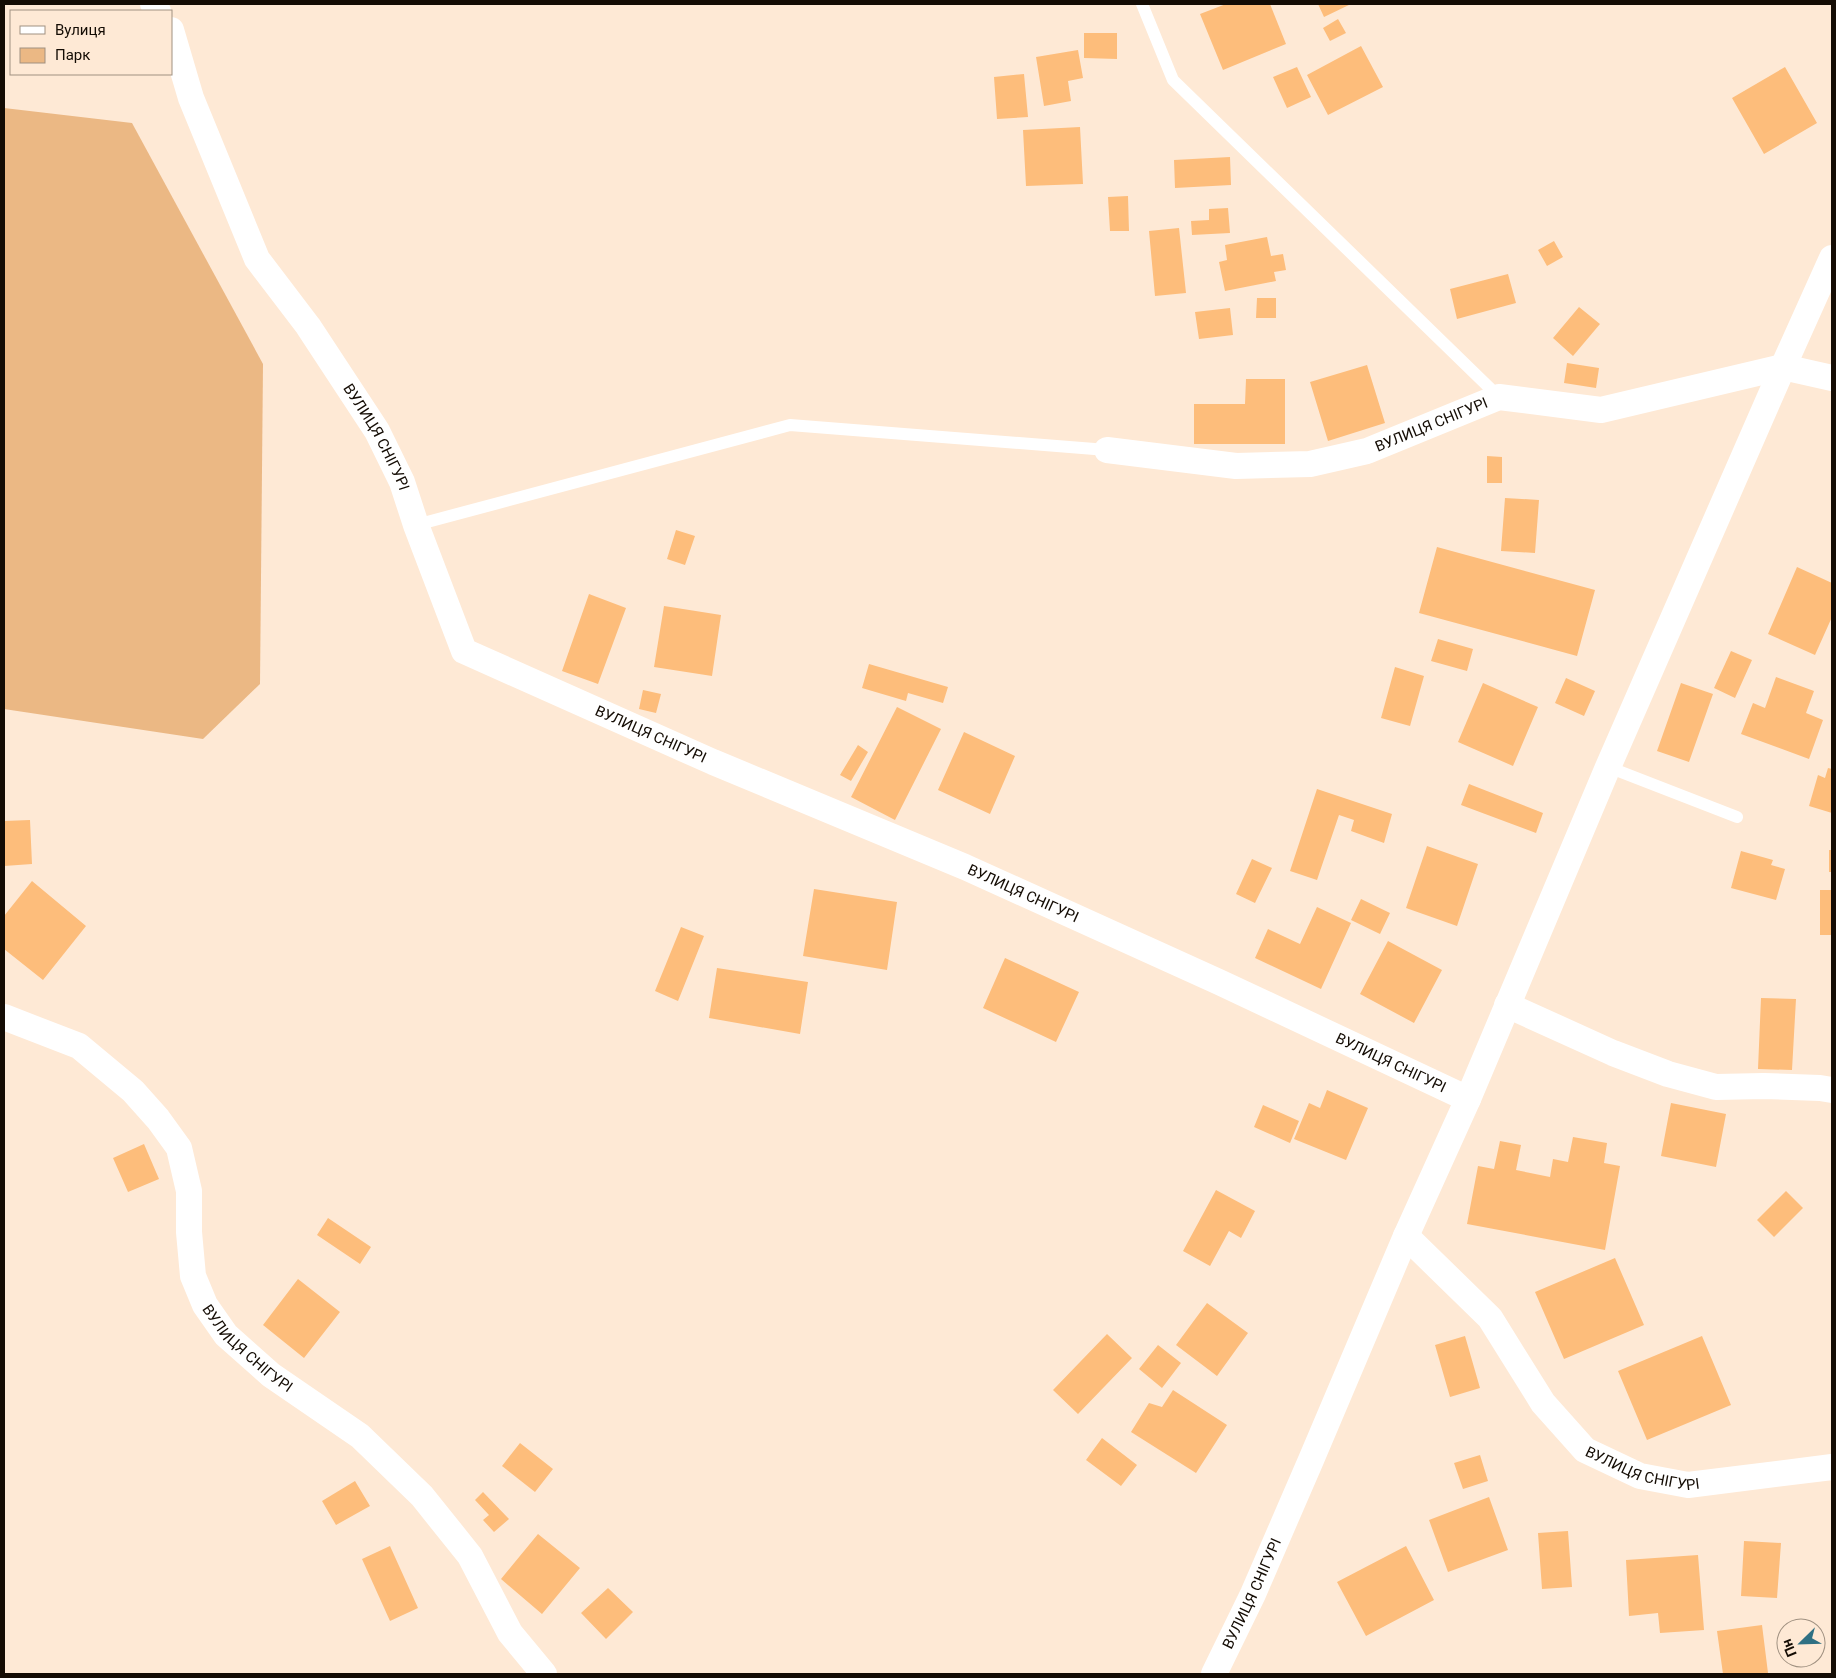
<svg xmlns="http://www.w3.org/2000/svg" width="1836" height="1678" viewBox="0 0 1836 1678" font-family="Roboto,sans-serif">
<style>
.green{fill:#ebb884}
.building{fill:#fdbd7b}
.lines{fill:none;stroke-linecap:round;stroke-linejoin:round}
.service{stroke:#fff;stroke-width:12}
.minor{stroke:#fff;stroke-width:26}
.labels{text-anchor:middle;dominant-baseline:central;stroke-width:4;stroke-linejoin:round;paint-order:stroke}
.street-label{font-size:15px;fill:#140c04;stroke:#fee9d5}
</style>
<rect width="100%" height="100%" fill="#fee9d5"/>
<path class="green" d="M 4,108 L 132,123 L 263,364 L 260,684 L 203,739 L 4,709 Z"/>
<path class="building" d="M 1226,4 L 1270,4 L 1286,44 L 1223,70 L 1200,14 Z
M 1318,4 L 1351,4 L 1324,17 Z
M 1338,19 L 1346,33 L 1330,41 L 1323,28 Z
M 1084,33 L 1117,33 L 1117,59 L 1084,58 Z
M 1361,46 L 1383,87 L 1328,115 L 1307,75 Z
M 1078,50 L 1083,78 L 1068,81 L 1071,101 L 1044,106 L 1036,57 Z
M 1297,67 L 1311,97 L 1287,108 L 1273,77 Z
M 1785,67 L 1817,123 L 1764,154 L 1732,98 Z
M 1024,74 L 1028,117 L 997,119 L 994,77 Z
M 1080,127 L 1083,184 L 1026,186 L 1023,130 Z
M 1230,157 L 1231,185 L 1175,188 L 1174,160 Z
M 1128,196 L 1129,231 L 1110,231 L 1108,197 Z
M 1228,208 L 1230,233 L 1192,235 L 1191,221 L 1209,220 L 1209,209 Z
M 1179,228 L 1186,293 L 1155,296 L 1149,231 Z
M 1267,237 L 1271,256 L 1283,254 L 1286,270 L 1274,272 L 1276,281 L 1225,291 L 1219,262 L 1227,260 L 1225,245 Z
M 1554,241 L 1563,257 L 1547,266 L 1538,250 Z
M 1508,274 L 1516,303 L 1457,319 L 1450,289 Z
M 1257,298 L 1276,298 L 1276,318 L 1256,318 Z
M 1579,307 L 1600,324 L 1573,356 L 1553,338 Z
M 1230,308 L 1233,335 L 1199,339 L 1195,312 Z
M 1567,363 L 1599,368 L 1596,388 L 1564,383 Z
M 1367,365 L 1385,423 L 1328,441 L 1310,382 Z
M 1246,379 L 1285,379 L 1285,444 L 1194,444 L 1194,404 L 1245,404 Z
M 1487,456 L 1502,457 L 1502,483 L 1487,483 Z
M 1505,498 L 1539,500 L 1535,553 L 1501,551 Z
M 676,530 L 695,536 L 685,565 L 667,559 Z
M 1437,547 L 1595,590 L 1577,656 L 1419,613 Z
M 1797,567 L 1832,583 L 1832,617 L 1815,655 L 1768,634 Z
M 589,594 L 626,608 L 598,684 L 562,671 Z
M 664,606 L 721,615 L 712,676 L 654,667 Z
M 1438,639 L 1473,649 L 1467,671 L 1431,661 Z
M 1731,651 L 1752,660 L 1735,698 L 1714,688 Z
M 869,664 L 948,687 L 943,703 L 908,693 L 906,701 L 862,688 Z
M 1395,667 L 1424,676 L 1410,726 L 1381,718 Z
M 1776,677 L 1814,691 L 1806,713 L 1823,720 L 1809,759 L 1741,734 L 1753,703 L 1765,708 Z
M 1566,678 L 1595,691 L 1584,716 L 1555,703 Z
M 1483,683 L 1538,707 L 1513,766 L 1458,742 Z
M 1681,683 L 1713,694 L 1689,762 L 1657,751 Z
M 643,690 L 661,694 L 656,713 L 639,709 Z
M 897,707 L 941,729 L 895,820 L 851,797 Z
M 964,732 L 1015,756 L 990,814 L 938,790 Z
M 858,745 L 868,752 L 851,781 L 840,775 Z
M 1828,768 L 1832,769 L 1832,813 L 1809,806 L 1818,775 L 1825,778 Z
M 1469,784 L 1543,813 L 1536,833 L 1461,805 Z
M 1317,789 L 1392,814 L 1384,843 L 1351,831 L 1354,820 L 1339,815 L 1317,880 L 1290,871 Z
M 30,820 L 32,864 L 4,866 L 4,821 Z
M 1427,846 L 1478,864 L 1457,926 L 1406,908 Z
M 1829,850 L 1832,850 L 1832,872 L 1829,872 Z
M 1741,851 L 1773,860 L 1771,865 L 1785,869 L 1776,900 L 1731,888 Z
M 1252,859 L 1272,868 L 1255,903 L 1236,894 Z
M 32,881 L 86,926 L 43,980 L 4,949 L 4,916 Z
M 814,889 L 897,902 L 887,970 L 803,956 Z
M 1820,890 L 1832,890 L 1832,935 L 1820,935 Z
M 1361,899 L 1390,913 L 1380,934 L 1351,920 Z
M 1317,907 L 1351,923 L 1321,989 L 1255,958 L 1268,929 L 1300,944 Z
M 681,927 L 704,936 L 678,1001 L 655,991 Z
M 1388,941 L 1442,970 L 1414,1023 L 1360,994 Z
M 1005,958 L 1079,992 L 1056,1042 L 983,1008 Z
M 717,968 L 808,982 L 800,1034 L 709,1018 Z
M 1761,998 L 1796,999 L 1792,1070 L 1758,1069 Z
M 1327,1090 L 1368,1108 L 1346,1160 L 1294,1139 L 1309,1103 L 1320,1108 Z
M 1671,1103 L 1726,1114 L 1716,1167 L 1661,1156 Z
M 1263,1105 L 1299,1121 L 1290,1143 L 1254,1127 Z
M 1573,1137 L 1607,1143 L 1604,1163 L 1620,1166 L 1605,1250 L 1467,1224 L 1478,1166 L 1494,1169 L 1500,1141 L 1521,1145 L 1516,1170 L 1550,1177 L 1553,1159 L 1568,1162 Z
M 144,1144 L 159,1179 L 128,1192 L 113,1158 Z
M 1216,1190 L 1255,1211 L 1241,1238 L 1229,1231 L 1210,1266 L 1183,1251 Z
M 1786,1191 L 1803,1208 L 1774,1237 L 1757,1220 Z
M 328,1218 L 371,1247 L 360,1264 L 317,1235 Z
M 1615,1258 L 1644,1325 L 1564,1359 L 1535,1292 Z
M 298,1279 L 340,1312 L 304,1358 L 263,1325 Z
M 1207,1303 L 1248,1333 L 1217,1376 L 1176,1345 Z
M 1107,1334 L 1132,1358 L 1078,1414 L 1053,1390 Z
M 1465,1336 L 1480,1388 L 1450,1397 L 1435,1345 Z
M 1702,1336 L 1731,1405 L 1647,1440 L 1618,1371 Z
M 1158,1345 L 1181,1363 L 1162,1388 L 1139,1369 Z
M 1173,1390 L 1227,1425 L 1196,1473 L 1131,1432 L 1149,1403 L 1162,1407 Z
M 1102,1438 L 1137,1465 L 1121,1486 L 1086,1460 Z
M 520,1443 L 553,1469 L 535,1492 L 502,1466 Z
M 1480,1455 L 1488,1481 L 1463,1489 L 1454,1463 Z
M 355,1481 L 370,1506 L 336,1525 L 322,1501 Z
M 483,1492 L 509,1519 L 494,1532 L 483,1520 L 489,1515 L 475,1500 Z
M 1489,1497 L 1508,1550 L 1448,1572 L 1429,1520 Z
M 1568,1531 L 1572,1587 L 1542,1589 L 1538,1533 Z
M 538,1534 L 580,1568 L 542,1614 L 501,1579 Z
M 1744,1541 L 1781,1543 L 1777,1598 L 1741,1596 Z
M 390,1546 L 418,1608 L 390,1621 L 362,1559 Z
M 1406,1546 L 1434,1600 L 1366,1636 L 1337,1582 Z
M 1698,1555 L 1704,1630 L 1660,1633 L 1658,1613 L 1629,1616 L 1626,1560 Z
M 608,1588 L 633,1612 L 606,1639 L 581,1613 Z
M 1762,1625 L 1768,1673 L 1723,1674 L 1717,1631 Z"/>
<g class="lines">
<path class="service" d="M 1142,4 L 1173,80 L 1499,397
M 416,525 L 790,425 L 1107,450
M 1608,767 L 1737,817"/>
<g class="minor">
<path d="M 153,4 L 158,11"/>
<path id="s1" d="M 171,30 L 191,98 L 257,259 L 308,326 L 377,431 L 402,482 L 416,525 L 464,651 L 713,762 L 965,867 L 1219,982 L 1468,1099"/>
<path id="s2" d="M 1107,450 L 1236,466 L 1310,464 L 1367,451 L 1499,397 L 1601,410 L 1783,367 L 1832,378"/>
<path d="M 1507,1005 L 1613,1053 L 1668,1074 L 1716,1087 L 1764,1086 L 1820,1088 L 1832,1090"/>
<path id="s3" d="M 4,1017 L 79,1046 L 133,1091 L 158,1119 L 179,1148 L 189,1191 L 189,1232 L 193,1276 L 205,1305 L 226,1335 L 271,1375 L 360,1436 L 422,1496 L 470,1556 L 510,1633 L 544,1674"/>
<path id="s4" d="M 1406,1236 L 1490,1318 L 1543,1403 L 1585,1450 L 1640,1476 L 1688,1485 L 1832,1467"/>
<path id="s5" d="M 1214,1674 L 1253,1594 L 1311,1460 L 1406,1236 L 1468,1099 L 1608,767 L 1783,367 L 1832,258"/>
</g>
</g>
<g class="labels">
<g class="street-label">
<text stroke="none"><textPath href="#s2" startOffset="332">ВУЛИЦЯ СНІГУРІ</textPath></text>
<text stroke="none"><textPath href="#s1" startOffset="460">ВУЛИЦЯ СНІГУРІ</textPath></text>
<text stroke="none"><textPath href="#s1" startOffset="896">ВУЛИЦЯ СНІГУРІ</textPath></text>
<text stroke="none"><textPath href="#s1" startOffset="1301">ВУЛИЦЯ СНІГУРІ</textPath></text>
<text stroke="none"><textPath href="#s1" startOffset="1706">ВУЛИЦЯ СНІГУРІ</textPath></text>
<text stroke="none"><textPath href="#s3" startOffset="446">ВУЛИЦЯ СНІГУРІ</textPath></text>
<text stroke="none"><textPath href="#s4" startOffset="342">ВУЛИЦЯ СНІГУРІ</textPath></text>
<text stroke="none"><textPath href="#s5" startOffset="89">ВУЛИЦЯ СНІГУРІ</textPath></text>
</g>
</g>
<rect width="1836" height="1678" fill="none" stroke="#140c04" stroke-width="10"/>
<rect x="10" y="10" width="162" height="65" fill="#fee9d5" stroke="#a09181"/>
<rect x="20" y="26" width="25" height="8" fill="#ffffff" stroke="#a09181"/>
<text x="55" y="35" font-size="15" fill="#140c04">Вулиця</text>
<rect x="20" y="48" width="25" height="15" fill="#ebb884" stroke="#a09181"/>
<text x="55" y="60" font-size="15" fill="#140c04">Парк</text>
<g transform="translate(1801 1643) rotate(247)"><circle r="24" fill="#fee9d5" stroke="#a09181"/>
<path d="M0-4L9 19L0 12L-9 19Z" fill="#2f7083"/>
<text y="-8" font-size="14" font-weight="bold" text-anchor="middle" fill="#140c04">Пн</text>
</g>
</svg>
